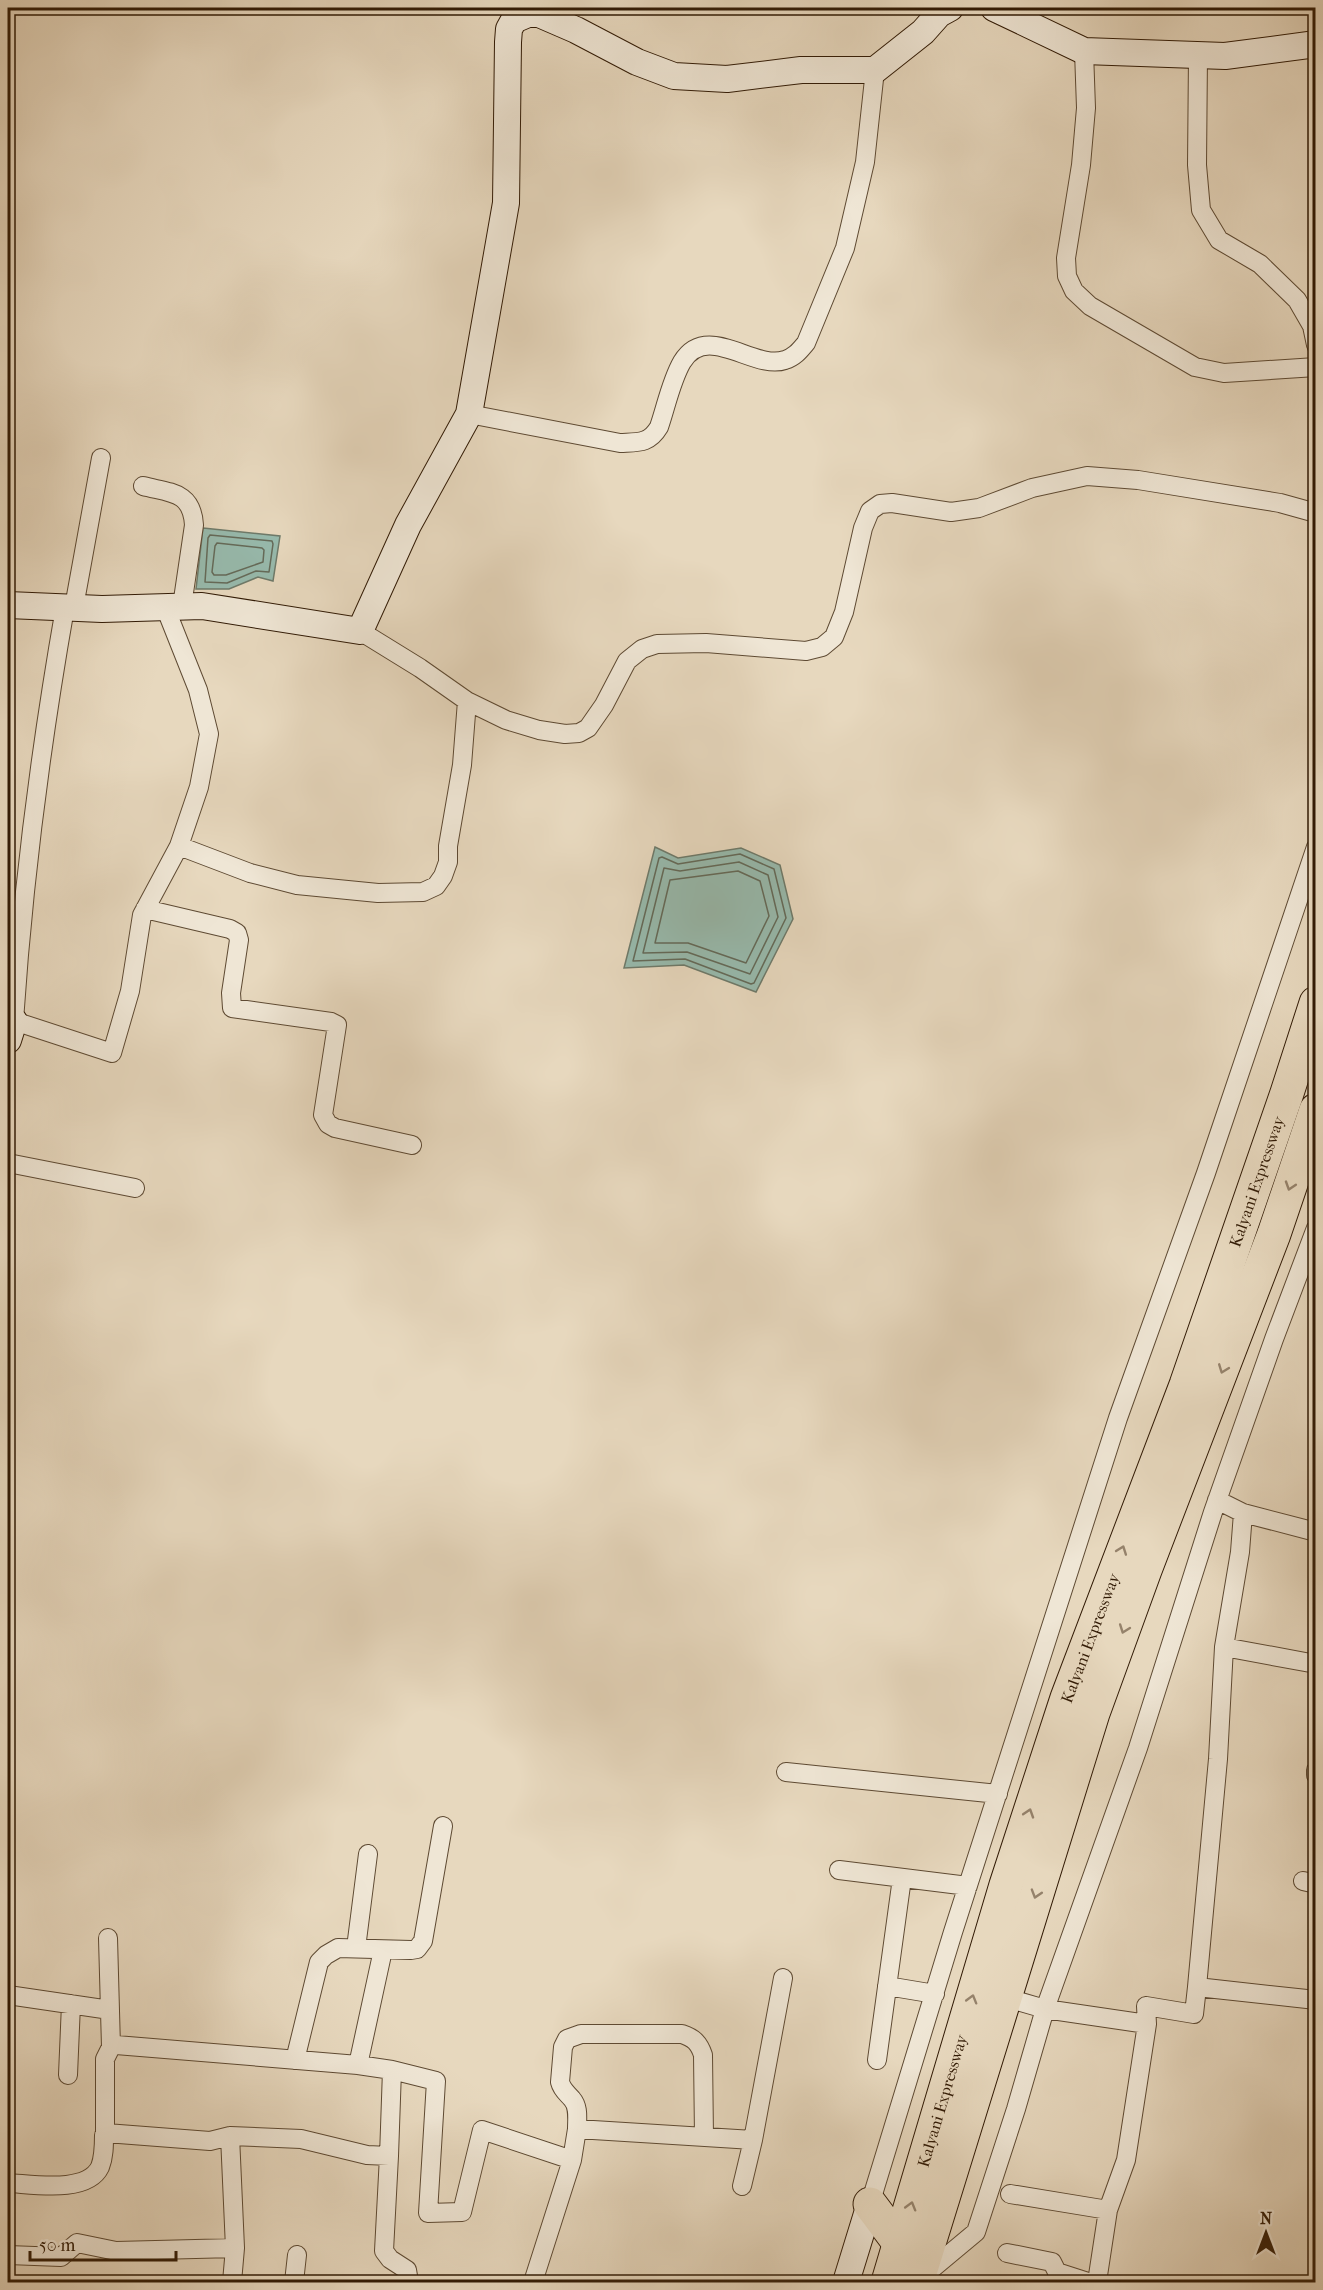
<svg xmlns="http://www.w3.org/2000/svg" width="1323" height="2290" viewBox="0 0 1323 2290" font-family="'IM FELL French Canon',serif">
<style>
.water{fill:#97baad;stroke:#6e7a6a;stroke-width:1.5}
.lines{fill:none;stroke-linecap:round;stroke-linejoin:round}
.shore{stroke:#646a59;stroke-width:1.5}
.street-casing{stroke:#5e4a33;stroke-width:20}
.secondary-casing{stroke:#311a05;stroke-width:28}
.highway-casing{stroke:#311a05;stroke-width:35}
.street{stroke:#efe6d5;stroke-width:18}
.secondary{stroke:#efe6d5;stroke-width:26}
.highway{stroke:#e7d8be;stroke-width:33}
.oneway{stroke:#95826b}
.labels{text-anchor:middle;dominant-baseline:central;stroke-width:5;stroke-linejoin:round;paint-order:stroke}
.street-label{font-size:16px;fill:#311a05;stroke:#efe6d5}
</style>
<rect width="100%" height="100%" fill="#e7d8be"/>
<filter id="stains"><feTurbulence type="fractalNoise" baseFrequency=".00333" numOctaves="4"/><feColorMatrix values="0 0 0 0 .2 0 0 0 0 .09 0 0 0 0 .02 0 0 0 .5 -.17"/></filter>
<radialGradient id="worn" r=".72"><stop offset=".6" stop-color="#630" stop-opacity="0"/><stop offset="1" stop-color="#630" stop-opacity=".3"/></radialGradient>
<path class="water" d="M 203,528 L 280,536 L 273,581 L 258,577 L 229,589 L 196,589 Z
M 655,847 L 678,858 L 741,848 L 780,865 L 793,919 L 756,992 L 684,965 L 624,968 Z"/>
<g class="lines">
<path class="shore" d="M 210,535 L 272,541 L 273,544 L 269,572 L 256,571 L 227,583 L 205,582 L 208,538 Z
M 217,543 L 262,548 L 264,550 L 263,562 L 226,575 L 214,575 L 212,572 L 215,546 Z
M 740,854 L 774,869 L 786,918 L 754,983 L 751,984 L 685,959 L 633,961 L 659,858 L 662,857 L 678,864 Z
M 739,862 L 768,875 L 778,917 L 750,974 L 687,952 L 643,953 L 664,868 L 680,871 Z
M 738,871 L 760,881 L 769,916 L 746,963 L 688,943 L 655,943 L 670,880 Z"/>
<g class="street-casing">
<path id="street" d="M 1084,51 L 1086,108 L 1081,165 L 1066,258 L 1067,276 L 1074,291 L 1090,306 L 1195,367 L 1224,373 L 1316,367
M 1198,55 L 1197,165 L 1201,210 L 1219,240 L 1260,264 L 1297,300 L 1312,326 L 1316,345
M 469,414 L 620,443 C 638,442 649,444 659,427 C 666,407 671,381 682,362 C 707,321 754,371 785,360 C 795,357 800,350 806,343 L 845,248 L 865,162 L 875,70
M 101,458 L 74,607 L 65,608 C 41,745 23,883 14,1021 L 112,1053 L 130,991 L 142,915 L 179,846 L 199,787 L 209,734 L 198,690 L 165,607
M 143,486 C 170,493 192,491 194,525 L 182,606
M 360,631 L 420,668 L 467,701 L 506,720 L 539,730 L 565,734 L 579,733 L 588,728 L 604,705 L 627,661 L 642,649 L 657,644 L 706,643 L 806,651 L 822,647 L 834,637 L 844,612 L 863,528 L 870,511 L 880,504 L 892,503 L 951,512 L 979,508 L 1032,488 L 1087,476 L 1138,480 L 1280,503 L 1316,513
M 179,846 L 250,873 L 297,885 L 378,893 L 423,892 L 436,886 L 443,876 L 448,862 L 448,846 L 462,765 L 467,701
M 145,909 L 230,929 L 237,933 L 239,940 L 231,993 L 232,1008 L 331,1022 L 337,1025 L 323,1115 L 328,1124 L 335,1128 L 412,1145
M 8,1163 L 135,1188
M 1217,1500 L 1243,1513 L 1316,1532
M 1243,1513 L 1240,1552 L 1224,1647 L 1218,1759 L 1197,1987 L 1316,2000
M 1224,1647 L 1316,1664
M 1316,1770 L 1316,1775
M 786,1772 L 998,1794
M 839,1870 L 968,1886
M 1303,1881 L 1316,1884
M 108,1938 L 111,2047
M 356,1948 L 368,1854
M 383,1950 L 358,2065 L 392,2070
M 887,1986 L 935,1994
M 8,1995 L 110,2010
M 1004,1997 L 1045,2009 L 1147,2024 L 1146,2006 L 1194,2014 L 1197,1987
M 295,2060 L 319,1962 L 326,1955 L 338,1948 L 411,1950 L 417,1949 L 423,1941 L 443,1826
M 877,2060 L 902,1878
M 68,2075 L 71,2004
M 577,2129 C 577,2118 579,2107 572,2099 C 567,2093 562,2090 560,2082 L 563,2047 L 567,2039 L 581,2034 L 682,2034 C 694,2038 699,2043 703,2055 L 704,2137
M 105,2134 L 105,2059 L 111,2047 L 116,2045 L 358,2065
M 389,2156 L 384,2251 L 390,2259 L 407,2270 L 409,2282
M 8,2183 C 32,2184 87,2194 100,2167 C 104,2157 104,2146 104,2135 L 106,2133 L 210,2141 L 230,2136
M 742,2186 L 753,2140 L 783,1978
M 1010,2194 L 1108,2210 L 1097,2282
M 870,2204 L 953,1932 L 1118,1418 L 1206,1173 L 1316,847
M 1108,2210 L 1126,2160 L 1147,2024
M 235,2248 L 230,2136 L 301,2139 L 367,2155 L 389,2156 L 392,2070 L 436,2081 L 428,2213 L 462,2212 L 482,2130 L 572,2160 L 577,2129 L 753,2140
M 1007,2253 L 1052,2262 L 1057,2272 L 1088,2282
M 8,2255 L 61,2257 L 77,2243 L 116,2251 L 235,2248 L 232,2282
M 922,2277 L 976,2232 L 1016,2109 L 1045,2009 L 1138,1748 L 1213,1512 L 1274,1339 L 1316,1228
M 294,2282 L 297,2255
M 533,2282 L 572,2160"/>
</g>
<g class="secondary-casing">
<path id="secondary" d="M 994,8 L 1084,51 L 1225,56 L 1316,44
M 8,605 L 102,609 L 202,606 L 360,631 L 408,525 L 469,414 L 506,203 L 508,42 L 509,29 L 514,20 L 528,14 L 539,14 L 576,30 L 637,62 L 674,76 L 727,79 L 801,70 L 875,70 L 923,32 L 939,14 L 950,8
M 8,1020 L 14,1021 L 8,1040
M 846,2282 L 870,2204"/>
</g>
<g class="highway-casing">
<g id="highway">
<path d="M 870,2204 L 900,2244"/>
<path id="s1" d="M 888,2282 L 1006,1885 L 1067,1698 L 1186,1385 L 1287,1093 L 1316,1003"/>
<path d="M 917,2282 L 1093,1713 L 1145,1570 L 1274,1234 L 1316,1110"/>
</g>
</g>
<use href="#street" class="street"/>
<use href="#secondary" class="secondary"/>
<use href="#highway" class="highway"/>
</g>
<defs><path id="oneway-chevron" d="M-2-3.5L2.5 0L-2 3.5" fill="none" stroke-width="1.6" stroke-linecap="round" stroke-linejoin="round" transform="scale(1.5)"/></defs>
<g class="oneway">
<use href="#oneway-chevron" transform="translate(1290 1186) rotate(108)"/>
<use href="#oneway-chevron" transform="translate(1223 1369) rotate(111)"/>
<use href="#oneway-chevron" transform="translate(1122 1550) rotate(-70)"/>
<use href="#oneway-chevron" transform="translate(1124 1629) rotate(110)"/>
<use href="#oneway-chevron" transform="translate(1029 1813) rotate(-72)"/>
<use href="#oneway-chevron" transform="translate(1036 1894) rotate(107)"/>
<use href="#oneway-chevron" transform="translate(972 1999) rotate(-74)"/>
<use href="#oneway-chevron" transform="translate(911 2206) rotate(-74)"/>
</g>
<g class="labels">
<g class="street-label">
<text stroke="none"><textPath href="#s1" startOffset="1161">Kalyani Expressway</textPath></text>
<text stroke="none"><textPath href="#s1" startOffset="675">Kalyani Expressway</textPath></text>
<text stroke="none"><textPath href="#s1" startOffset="189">Kalyani Expressway</textPath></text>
</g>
</g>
<rect width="1323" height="2290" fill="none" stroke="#e7d8be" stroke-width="30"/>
<rect x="9" y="9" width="1305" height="2272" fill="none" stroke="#311a05" stroke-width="3"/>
<rect x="15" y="15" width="1293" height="2260" fill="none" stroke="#311a05" stroke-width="1.5"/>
<g transform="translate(1266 2233)" stroke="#efe6d5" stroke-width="4.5" paint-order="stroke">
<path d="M0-4.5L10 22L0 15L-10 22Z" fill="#311a05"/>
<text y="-9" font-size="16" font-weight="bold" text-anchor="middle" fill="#311a05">N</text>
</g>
<path d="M30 2251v9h146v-9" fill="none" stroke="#311a05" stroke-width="3"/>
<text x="39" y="2251" font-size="18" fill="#311a05" stroke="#efe6d5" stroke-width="4.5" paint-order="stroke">50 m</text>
<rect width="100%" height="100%" filter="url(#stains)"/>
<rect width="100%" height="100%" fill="url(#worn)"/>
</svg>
